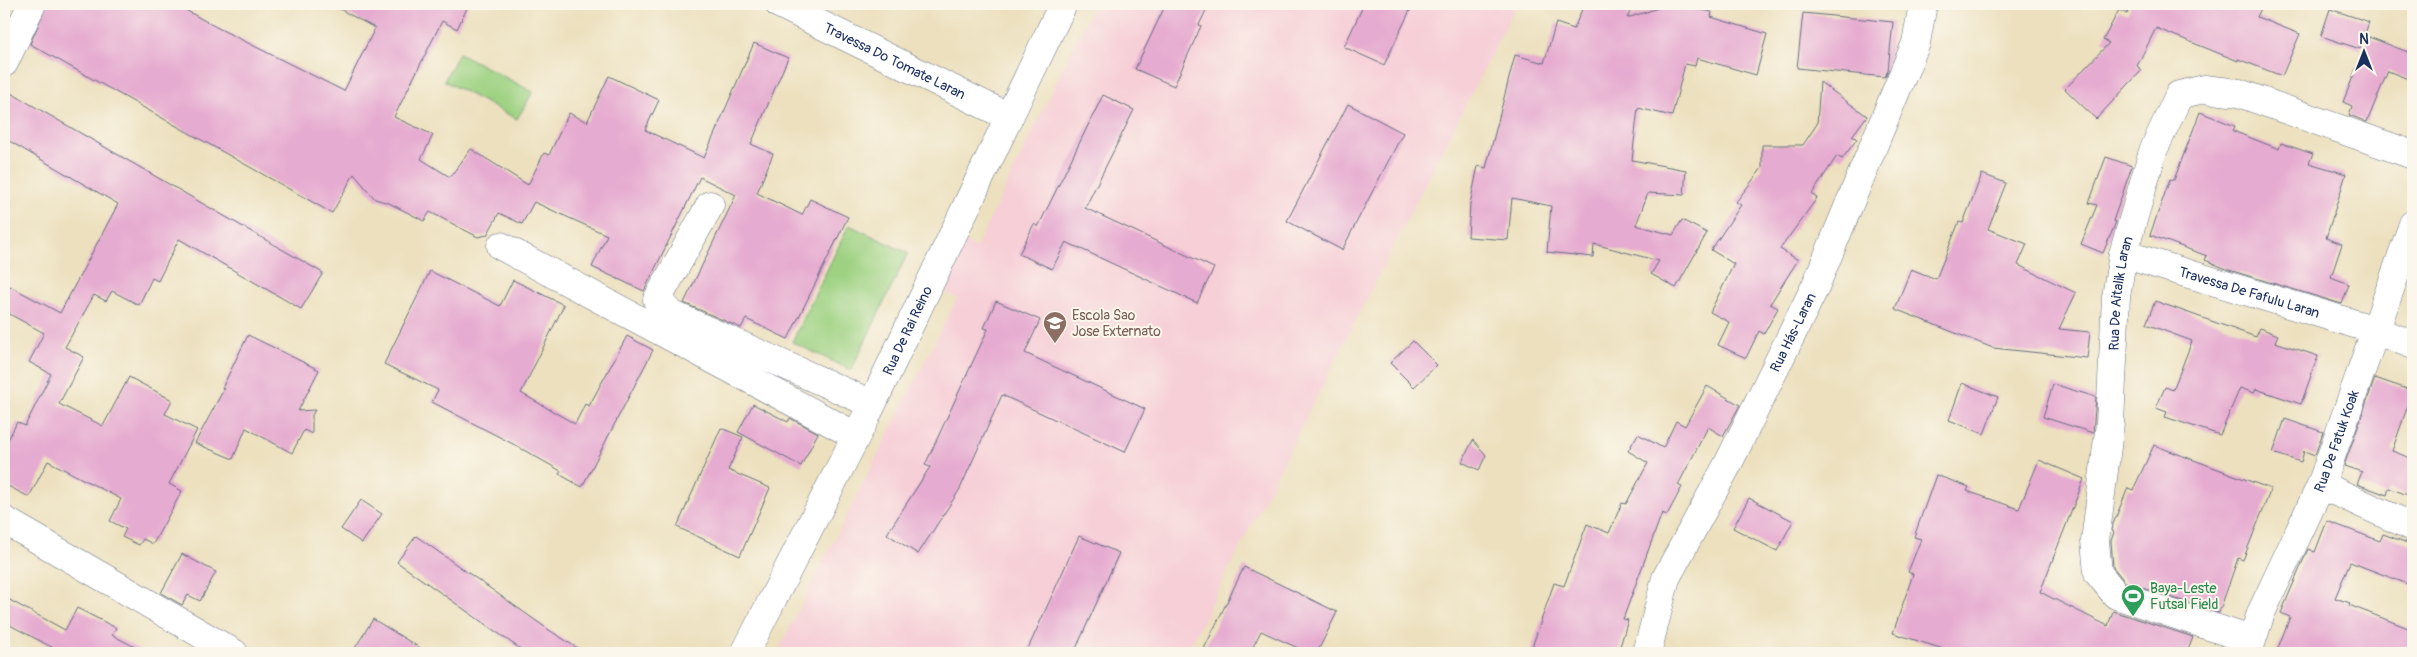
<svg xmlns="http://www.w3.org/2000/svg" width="2417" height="657" viewBox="0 0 2417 657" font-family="Pangolin,sans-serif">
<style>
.built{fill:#f6cfd7}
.green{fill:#9ed282;stroke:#5c8070}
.building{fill:#e6abd0}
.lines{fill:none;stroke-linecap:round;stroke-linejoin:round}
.minor-casing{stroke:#646d80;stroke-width:29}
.tertiary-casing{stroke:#646d80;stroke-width:29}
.minor{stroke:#fff;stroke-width:28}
.tertiary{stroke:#fff;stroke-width:28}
.labels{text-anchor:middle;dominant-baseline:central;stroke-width:4;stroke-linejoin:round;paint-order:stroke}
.street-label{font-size:14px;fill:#1b2f5e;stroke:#fbf7ec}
.education-label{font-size:14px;fill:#785e54;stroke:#fbf7ec;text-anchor:start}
.leisure-label{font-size:14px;fill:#27864d;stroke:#fbf7ec;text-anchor:start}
</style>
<rect width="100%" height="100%" fill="#fbf7ec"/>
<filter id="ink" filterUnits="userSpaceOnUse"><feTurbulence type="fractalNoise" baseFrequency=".02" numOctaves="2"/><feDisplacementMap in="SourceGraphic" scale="10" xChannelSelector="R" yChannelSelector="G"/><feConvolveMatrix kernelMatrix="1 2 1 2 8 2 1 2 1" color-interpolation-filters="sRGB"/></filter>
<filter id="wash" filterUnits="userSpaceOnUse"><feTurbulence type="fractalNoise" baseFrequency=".0096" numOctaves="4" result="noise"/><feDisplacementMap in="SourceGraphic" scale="20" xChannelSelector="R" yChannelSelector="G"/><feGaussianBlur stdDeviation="1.12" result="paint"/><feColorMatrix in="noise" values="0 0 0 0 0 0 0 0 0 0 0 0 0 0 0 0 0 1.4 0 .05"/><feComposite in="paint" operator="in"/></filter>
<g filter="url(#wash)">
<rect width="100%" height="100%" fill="#ece0be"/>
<path class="built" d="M 1094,4 L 1517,4 L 1186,653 L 777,653 L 957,298 L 945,292 L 965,242 L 976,248 Z"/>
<path class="green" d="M 459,53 L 533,92 L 517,119 L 444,81 Z
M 849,225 L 908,253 L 851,370 L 792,342 Z"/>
<g id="blocks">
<path class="building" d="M 47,4 L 175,4 L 216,27 L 344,91 L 375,28 L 330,4 L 469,4 L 457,29 L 442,21 L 394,117 L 433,135 L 421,159 L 450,177 L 471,149 L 528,185 L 544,153 L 549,155 L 569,113 L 587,122 L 609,76 L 659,100 L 645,130 L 704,158 L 754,43 L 788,58 L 751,144 L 773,154 L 757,193 L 802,215 L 810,199 L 848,217 L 788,339 L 746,319 L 741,328 L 684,303 L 736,195 L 700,177 L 644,291 L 592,267 L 607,235 L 534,202 L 522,224 L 499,213 L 487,235 L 478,237 L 430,212 L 424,221 L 389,203 L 375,199 L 354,174 L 332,213 L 30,44 Z
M 1166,4 L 1209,4 L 1199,25 L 1201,26 L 1174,86 L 1135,69 Z
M 1364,4 L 1413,4 L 1384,65 L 1344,47 Z
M 1584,4 L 1634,4 L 1627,18 L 1671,4 L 1712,12 L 1711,17 L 1767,34 L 1756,75 L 1697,58 L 1695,66 L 1685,64 L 1672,116 L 1638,108 L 1632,160 L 1686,170 L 1684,195 L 1648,193 L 1636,225 L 1673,235 L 1682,220 L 1707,233 L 1676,288 L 1651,274 L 1659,261 L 1594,244 L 1593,257 L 1547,252 L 1551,206 L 1512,198 L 1508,240 L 1468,237 L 1470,204 L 1478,166 L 1486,168 L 1515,55 L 1544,63 L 1556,23 L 1574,29 Z
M 2132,4 L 2263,4 L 2257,17 L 2300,34 L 2282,76 L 2238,59 L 2238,61 L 2156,28 L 2137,66 L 2142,70 L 2096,119 L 2065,89 L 2109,43 L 2103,40 L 2119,10 L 2127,14 Z
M 2330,9 L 2369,22 L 2360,49 L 2321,36 Z
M 1803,13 L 1893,22 L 1888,70 L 1885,77 L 1797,68 Z
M 2369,37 L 2413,54 L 2413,81 L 2388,71 L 2367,122 L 2349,115 L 2352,106 L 2343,102 Z
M 1820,82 L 1867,116 L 1852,136 L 1857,139 L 1842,159 L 1837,156 L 1812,194 L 1817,198 L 1780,249 L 1798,260 L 1770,304 L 1778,308 L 1764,334 L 1759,331 L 1746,358 L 1718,345 L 1729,322 L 1710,312 L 1734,264 L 1711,250 L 1741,205 L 1736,202 L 1762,168 L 1762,145 L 1803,145 L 1817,124 Z
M 4,89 L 323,273 L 301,309 L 179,239 L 158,281 L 152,278 L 139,305 L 112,291 L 106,301 L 94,295 L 65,347 L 84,357 L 59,404 L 103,426 L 129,377 L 172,400 L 165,414 L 197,430 L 169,484 L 182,491 L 153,544 L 143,539 L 139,545 L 122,537 L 126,529 L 110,521 L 121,499 L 48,461 L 29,497 L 4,484 L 4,448 L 17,422 L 25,426 L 51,374 L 29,362 L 44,333 L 4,311 L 4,283 L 60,313 L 118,204 L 4,138 Z
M 1103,95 L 1134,110 L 1085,208 L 1214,268 L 1197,303 L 1066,242 L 1052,269 L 1019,254 L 1034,224 L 1038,227 Z
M 1348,104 L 1403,133 L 1342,250 L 1287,221 Z
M 2200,112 L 2235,126 L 2233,131 L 2279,149 L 2281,143 L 2313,154 L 2309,163 L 2346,174 L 2326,238 L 2342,244 L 2331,277 L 2349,284 L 2342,304 L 2229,270 L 2205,260 L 2207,256 L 2150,235 L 2170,179 L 2174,180 Z
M 2106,157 L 2132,166 L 2113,221 L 2116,222 L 2103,253 L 2081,244 L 2097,205 L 2089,203 Z
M 1982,174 L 2006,183 L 1988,229 L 2027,244 L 2018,265 L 2076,293 L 2059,329 L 2090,332 L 2087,358 L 1993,348 L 1895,309 L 1911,269 L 1936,279 L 1959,222 L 1963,223 Z
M 430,271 L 500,306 L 513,280 L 564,305 L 521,393 L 575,424 L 585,404 L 589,406 L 627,336 L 653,350 L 582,487 L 559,474 L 561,471 L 513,444 L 432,402 L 438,390 L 384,364 Z
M 996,301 L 1040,320 L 1025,353 L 1145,409 L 1125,452 L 1002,395 L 960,489 L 918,554 L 887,534 L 930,467 L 925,465 L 988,329 L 984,328 Z
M 2155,301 L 2256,337 L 2260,328 L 2278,335 L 2275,342 L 2318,356 L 2301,404 L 2256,389 L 2254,393 L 2240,388 L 2220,435 L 2165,417 L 2167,412 L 2156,408 L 2165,387 L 2173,390 L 2192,341 L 2146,324 Z
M 248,335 L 319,370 L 298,411 L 315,410 L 312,415 L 312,434 L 304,430 L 292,453 L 246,428 L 233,459 L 195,443 L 224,389 L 222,388 Z
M 1413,341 L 1437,365 L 1414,387 L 1390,363 Z
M 2375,378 L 2413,391 L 2392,451 L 2413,459 L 2413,497 L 2389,488 L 2387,495 L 2357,484 L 2362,472 L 2344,466 Z
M 1962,383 L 1998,397 L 1984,434 L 1949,420 Z
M 2053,384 L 2096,397 L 2093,433 L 2043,417 Z
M 1707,386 L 1740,405 L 1723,436 L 1708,427 L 1678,485 L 1682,487 L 1667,515 L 1662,513 L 1623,619 L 1628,620 L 1618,653 L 1530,653 L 1554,583 L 1564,586 L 1587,524 L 1609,533 L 1622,503 L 1626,504 L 1648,463 L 1628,451 L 1638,434 L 1663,448 L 1676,421 L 1685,426 Z
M 753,404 L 788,422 L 790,418 L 818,433 L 801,466 L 738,432 Z
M 2285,419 L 2323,432 L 2315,455 L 2304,451 L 2301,462 L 2273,453 Z
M 721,428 L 743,437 L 728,470 L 770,488 L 740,556 L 677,527 Z
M 1473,440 L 1486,455 L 1479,470 L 1462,462 Z
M 2154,445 L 2271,489 L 2243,560 L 2238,558 L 2219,613 L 2125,582 L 2113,567 L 2111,541 L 2114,532 L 2112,531 L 2113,524 L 2128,488 L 2133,490 Z
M 2039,460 L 2084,479 L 2040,592 L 2108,626 L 2113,611 L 2193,637 L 2187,653 L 1956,653 L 1893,633 L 1913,574 L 1908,572 L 1921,539 L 1914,537 L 1936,475 L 1969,487 L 1967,491 L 2019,509 Z
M 1749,498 L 1793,521 L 1777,551 L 1733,528 Z
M 361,500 L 382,514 L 362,543 L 341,529 Z
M 2327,521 L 2380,541 L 2383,534 L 2413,545 L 2413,586 L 2350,562 L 2335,598 L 2350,603 L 2349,605 L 2413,630 L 2413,639 L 2408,653 L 2276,653 L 2290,617 L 2281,613 L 2308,549 L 2315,552 Z
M 416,536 L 549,630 L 585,653 L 526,653 L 397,562 Z
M 1079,536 L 1119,553 L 1074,653 L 1026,653 Z
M 182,554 L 216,572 L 200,601 L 188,595 L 182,605 L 161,593 Z
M 1244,567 L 1337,612 L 1317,653 L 1309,653 L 1261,631 L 1250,653 L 1202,653 Z
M 4,597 L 65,630 L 77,608 L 116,628 L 112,635 L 146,653 L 63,653 L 4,622 Z
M 373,619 L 428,653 L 352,653 Z"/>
</g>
</g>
<g filter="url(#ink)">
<use href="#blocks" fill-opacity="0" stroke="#646d80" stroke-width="1"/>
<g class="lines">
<g class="minor-casing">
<g id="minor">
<path id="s1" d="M 779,4 L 1009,117"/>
<path d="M 710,205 L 657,300 L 671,314 L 872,404"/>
<path d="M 501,246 L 856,436"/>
<path id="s2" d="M 2123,254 L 2375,330 L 2413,345"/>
<path d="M 2321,485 L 2413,527"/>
<path d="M 4,520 L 234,653"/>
<path id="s3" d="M 2251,640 L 2116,595 L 2098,573 L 2095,541 L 2110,423 L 2116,297 L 2123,254 L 2153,151 L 2179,95 L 2204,89 L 2239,93 L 2413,155"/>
<path id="s4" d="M 745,653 L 866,417 L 1063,4"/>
<path id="s5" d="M 1647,653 L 1666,578 L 1728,464 L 1815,287 L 1916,43 L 1923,4"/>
<path id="s6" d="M 2248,653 L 2261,613 L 2321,485 L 2413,224"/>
</g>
</g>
<g class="tertiary-casing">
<path id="tertiary" d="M 4,63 L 32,4"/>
</g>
<use href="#minor" class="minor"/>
<use href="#tertiary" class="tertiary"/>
</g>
</g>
<defs>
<g id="school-pin" transform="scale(1.25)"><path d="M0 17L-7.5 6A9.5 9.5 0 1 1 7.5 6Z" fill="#8d6e63" stroke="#fbf7ec"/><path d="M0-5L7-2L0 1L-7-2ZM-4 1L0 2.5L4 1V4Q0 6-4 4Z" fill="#fff"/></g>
<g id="stadium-pin" transform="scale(1.25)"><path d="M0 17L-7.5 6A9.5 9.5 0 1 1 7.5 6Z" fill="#2e9e5b" stroke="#fbf7ec"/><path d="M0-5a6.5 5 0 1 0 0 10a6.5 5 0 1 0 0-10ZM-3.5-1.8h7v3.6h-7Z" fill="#fff"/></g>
</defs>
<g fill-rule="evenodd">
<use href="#school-pin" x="1055" y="323"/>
<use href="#stadium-pin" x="2133" y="596"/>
</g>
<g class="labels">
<g class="street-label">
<text stroke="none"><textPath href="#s1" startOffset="129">Travessa Do Tomate Laran</textPath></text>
<text stroke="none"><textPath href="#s2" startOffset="132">Travessa De Fafulu Laran</textPath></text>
<text stroke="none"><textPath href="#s3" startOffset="452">Rua De Aitalik Laran</textPath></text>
<text stroke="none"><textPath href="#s4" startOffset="361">Rua De Rai Reino</textPath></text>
<text stroke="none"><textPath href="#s5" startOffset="354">Rua Hás-Laran</textPath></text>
<text stroke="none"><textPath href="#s6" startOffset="230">Rua De Fatuk Koak</textPath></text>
</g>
<g class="education-label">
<text x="1072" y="315">Escola Sao<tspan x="1072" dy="16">Jose Externato</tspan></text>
</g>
<g class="leisure-label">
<text x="2150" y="588">Baya-Leste<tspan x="2150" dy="16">Futsal Field</tspan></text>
</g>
</g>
<rect width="2417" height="657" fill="none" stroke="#fbf7ec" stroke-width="20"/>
<g transform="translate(2364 52)" stroke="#fbf7ec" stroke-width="4" paint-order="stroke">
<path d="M0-4L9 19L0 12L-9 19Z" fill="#1b2f5e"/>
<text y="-8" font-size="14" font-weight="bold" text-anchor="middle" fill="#1b2f5e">N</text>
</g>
</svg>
